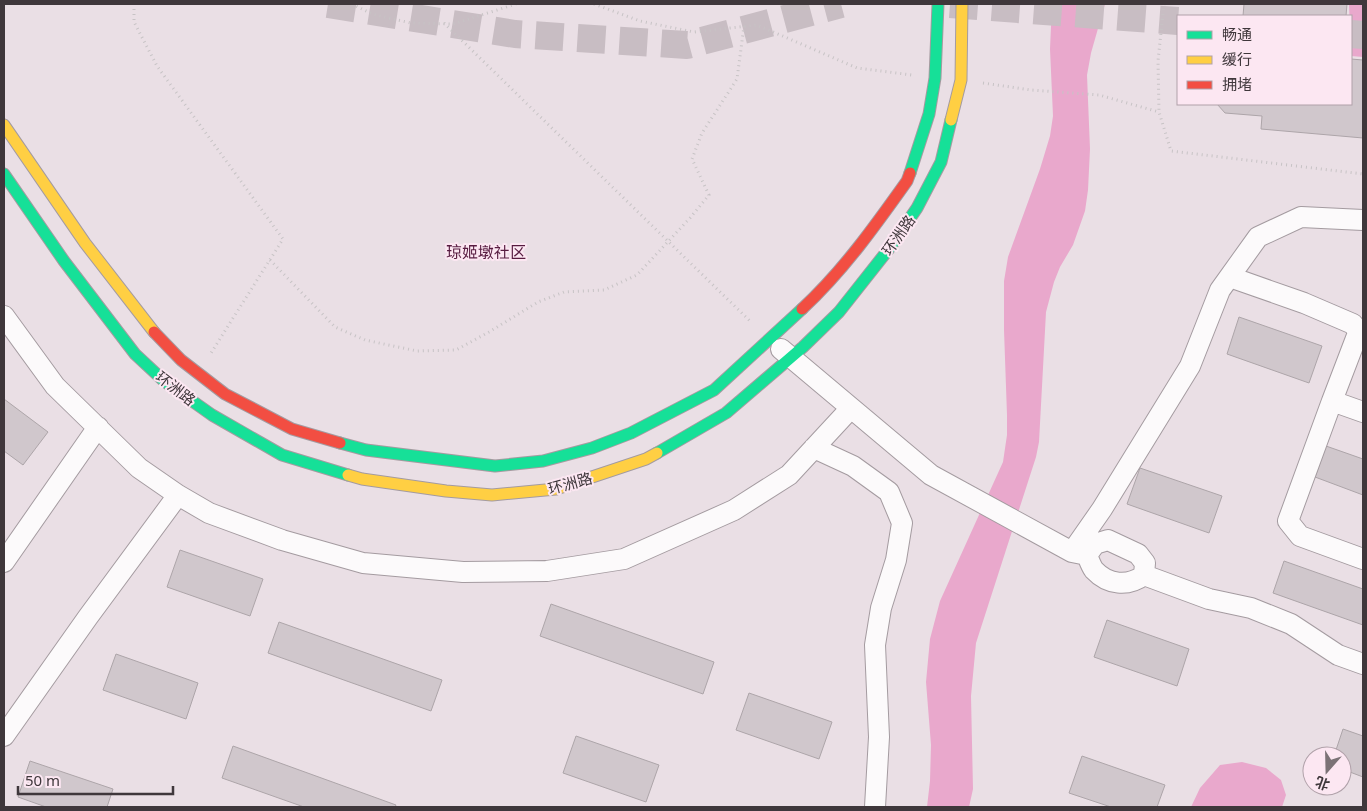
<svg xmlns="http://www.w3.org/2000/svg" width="1367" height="811" viewBox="0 0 1367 811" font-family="'Noto Sans','Noto Sans SC',sans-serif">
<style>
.water{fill:#e9a8cc}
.building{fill:#d0c7cc;stroke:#ada5a9}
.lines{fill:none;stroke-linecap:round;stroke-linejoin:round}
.primary-tunnel{stroke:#c8bdc3;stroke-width:28;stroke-dasharray:28 14;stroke-linecap:butt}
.street-casing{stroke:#a49ba0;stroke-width:22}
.fast-casing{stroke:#a49ba0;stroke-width:13}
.slow-casing{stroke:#a49ba0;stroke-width:13}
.jam-casing{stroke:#a49ba0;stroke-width:13}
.path{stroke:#c7c3c5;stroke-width:3;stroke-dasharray:1 4;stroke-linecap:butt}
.street{stroke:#fcfafb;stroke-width:20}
.fast{stroke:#16e098;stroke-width:11}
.slow{stroke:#ffcf43;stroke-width:11}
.jam{stroke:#f24e42;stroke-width:11}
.labels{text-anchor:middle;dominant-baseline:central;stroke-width:4;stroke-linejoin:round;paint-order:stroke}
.street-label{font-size:15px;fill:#3f373b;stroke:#fce7f2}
.neighbourhood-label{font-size:16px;fill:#571b40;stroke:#fce7f2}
</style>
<rect width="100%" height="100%" fill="#eadfe5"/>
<path class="water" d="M 1052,4 L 1105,4 L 1091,53 L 1087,75 L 1090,149 L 1088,190 L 1085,211 L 1073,245 L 1060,267 L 1054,282 L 1046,312 L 1039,442 L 1036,457 L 976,643 L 971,696 L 973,789 L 969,807 L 927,807 L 930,781 L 931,745 L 926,682 L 930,639 L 940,601 L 1003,462 L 1007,435 L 1007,415 L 1004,330 L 1004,281 L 1008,257 L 1040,169 L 1050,136 L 1053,116 L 1050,49 Z
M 1349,4 L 1363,4 L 1363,57 L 1351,56 Z
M 1242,762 L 1266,768 L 1281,780 L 1286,795 L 1282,807 L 1191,807 L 1200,788 L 1220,765 Z"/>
<path class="building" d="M 1244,4 L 1347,4 L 1346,16 L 1243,16 Z
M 1351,59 L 1363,60 L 1363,138 L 1261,129 L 1262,116 L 1225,113 L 1217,104 L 1351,104 Z
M 1239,317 L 1322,346 L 1309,383 L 1227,354 Z
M 4,399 L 48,432 L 23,465 L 4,451 Z
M 1326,446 L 1363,459 L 1363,495 L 1315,477 Z
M 1140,468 L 1222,496 L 1209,533 L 1127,504 Z
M 180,550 L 263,579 L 250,616 L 167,587 Z
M 1284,561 L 1363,589 L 1363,625 L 1273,593 Z
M 551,604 L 714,662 L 703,694 L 540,636 Z
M 1107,620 L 1189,649 L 1177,686 L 1094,657 Z
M 279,622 L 442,680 L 431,711 L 268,653 Z
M 116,654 L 198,683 L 186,719 L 103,690 Z
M 749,693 L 832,722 L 819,759 L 736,730 Z
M 1343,729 L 1363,736 L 1363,777 L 1342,769 L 1342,756 L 1334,756 Z
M 576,736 L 659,765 L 646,802 L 563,773 Z
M 233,746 L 396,805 L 395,807 L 304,807 L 222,778 Z
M 1082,756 L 1165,785 L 1157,807 L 1111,807 L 1069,793 Z
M 30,761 L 113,789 L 107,807 L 46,807 L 18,797 Z"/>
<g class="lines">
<path class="primary-tunnel" d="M 328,4 L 515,34 L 687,45 L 841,4
M 950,4 L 1178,21
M 1351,34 L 1363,35"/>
<g class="street-casing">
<path id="street" d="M 1230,277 L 1304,303 L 1353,324 L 1363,339
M 4,316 L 55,386 L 139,468 L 178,495 L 209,513 L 282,540 L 363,563 L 463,572 L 547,571 L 624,559 L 734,510 L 789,475 L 851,408
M 1358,333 L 1332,401 L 1363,412
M 781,349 L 931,475 L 1072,552 L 1087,555 C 1089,560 1091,566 1094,570 C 1108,585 1128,587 1144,575
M 1332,401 L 1288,521 L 1300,536 L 1363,559
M 814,448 L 853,466 L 889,492 L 902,523 L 896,560 L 881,608 L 875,645 L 879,737 L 875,807
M 1072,552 L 1102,509 L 1190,366 L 1220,290 L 1258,237 L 1301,217 L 1363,220
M 1087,555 L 1095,544 L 1108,540 L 1138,554 L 1145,563 L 1144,575
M 4,562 L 98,427
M 1144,575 L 1209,599 L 1251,608 L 1291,624 L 1338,655 L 1363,664
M 4,736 L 88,617 L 178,495"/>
</g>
<g class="fast-casing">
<path id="fast" d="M 910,173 L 929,114 L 935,78 L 938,4
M 4,174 L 64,261 L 135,354 L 164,381 L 212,415 L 282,455 L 348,475
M 340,443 L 366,450 L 495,466 L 543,461 L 592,448 L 631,433 L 714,390 L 802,309
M 657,453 L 726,413 L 803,347 L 839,312 L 888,250 L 917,208 L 941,162 L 951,120"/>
</g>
<g class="slow-casing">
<path id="slow" d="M 951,120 L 961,80 L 962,4
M 4,125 L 85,243 L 154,332
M 348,475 L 362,479 L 446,491 L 492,495 L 556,489 L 646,459 L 657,453"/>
</g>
<g class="jam-casing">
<path id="jam" d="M 802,309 C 843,271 875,226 907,181 L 910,173
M 154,332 L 181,360 L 225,394 L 292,429 L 340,443"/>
</g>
<path class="path" d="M 134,4 L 134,22 L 157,66 L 283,239 L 211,353
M 352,4 L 372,14 L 411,23 L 453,24 L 516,4
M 594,4 L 640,21 L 694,32 L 757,25 L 857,68 L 912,75
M 1164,4 L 1158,61 L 1159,112 L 1171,151 L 1363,174
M 444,23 L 752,323
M 983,83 L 1031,90 L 1099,95 L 1159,112
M 270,260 L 335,327 L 365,340 L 417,351 L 456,350 L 489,332 L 538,302 L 564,292 L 604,290 L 637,275 L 690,218 L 709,195 L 692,159 L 702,133 L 737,79 L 744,26"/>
<use href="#street" class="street"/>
<use href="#fast" class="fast"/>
<use href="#slow" class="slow"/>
<use href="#jam" class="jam"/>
</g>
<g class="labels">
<g class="street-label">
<text transform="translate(898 235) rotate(-55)">环洲路</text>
<text transform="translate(176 388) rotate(38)">环洲路</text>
<text transform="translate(570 483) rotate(-15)">环洲路</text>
</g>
<g class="neighbourhood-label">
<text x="486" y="252">琼姬墩社区</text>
</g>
</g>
<rect width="1367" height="811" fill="none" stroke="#3f373b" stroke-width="10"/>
<rect x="1177" y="15" width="175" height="90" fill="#fce7f2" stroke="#b0a1a9"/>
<rect x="1187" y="31" width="25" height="8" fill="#16e098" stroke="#b0a1a9"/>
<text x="1222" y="40" font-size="15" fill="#3f373b">畅通</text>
<rect x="1187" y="56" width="25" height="8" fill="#ffcf43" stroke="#b0a1a9"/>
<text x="1222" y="65" font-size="15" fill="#3f373b">缓行</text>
<rect x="1187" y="81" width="25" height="8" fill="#f24e42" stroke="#b0a1a9"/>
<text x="1222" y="90" font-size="15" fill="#3f373b">拥堵</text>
<g transform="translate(1327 771) rotate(200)"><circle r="24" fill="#fce7f2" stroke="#b0a1a9"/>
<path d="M0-4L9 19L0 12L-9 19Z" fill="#7b7276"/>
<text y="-8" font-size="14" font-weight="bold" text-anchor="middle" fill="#3f373b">北</text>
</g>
<path d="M18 786v8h155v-8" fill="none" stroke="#3f373b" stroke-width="2.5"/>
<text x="25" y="786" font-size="15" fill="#3f373b" stroke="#fce7f2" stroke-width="4" paint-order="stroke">50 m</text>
</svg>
